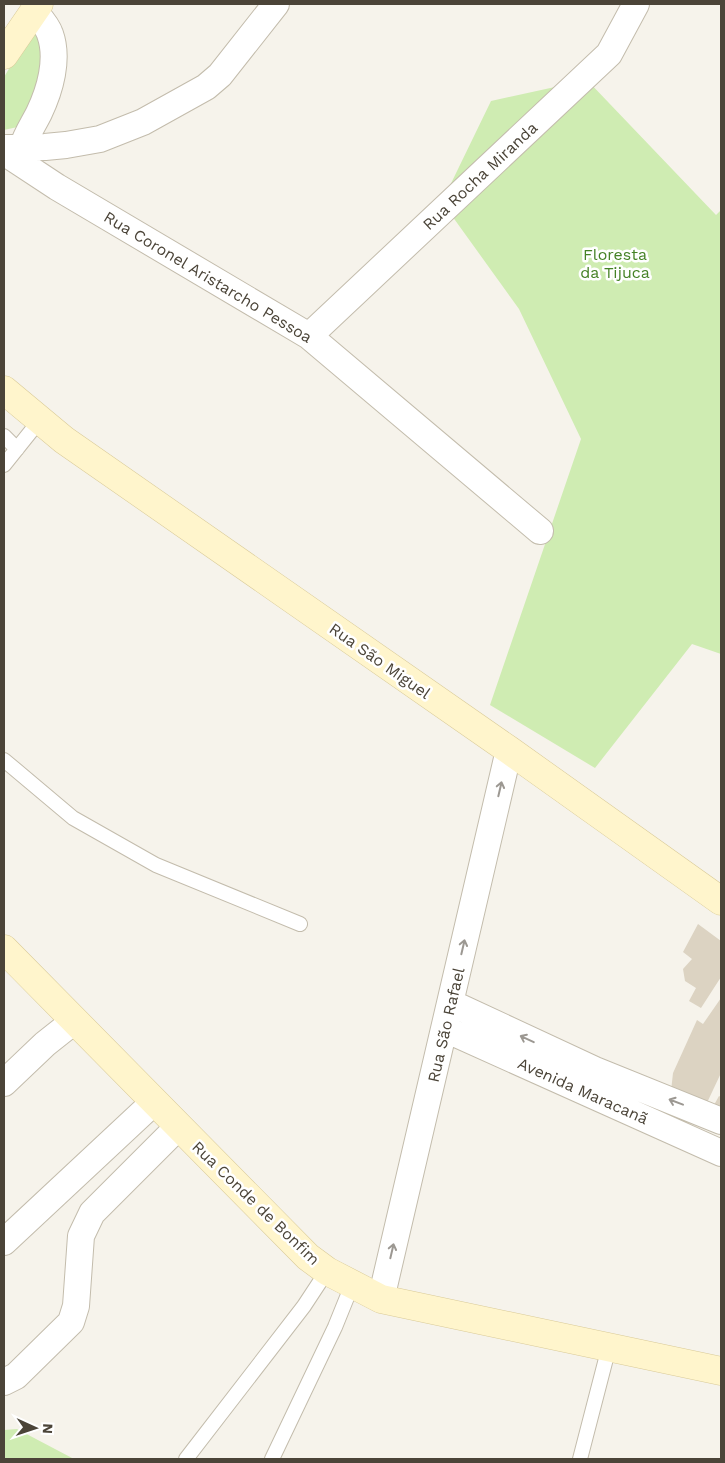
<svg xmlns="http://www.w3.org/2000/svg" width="725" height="1463" viewBox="0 0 725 1463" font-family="'Work Sans',sans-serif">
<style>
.green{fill:#cfecb2}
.building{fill:#dcd3c2}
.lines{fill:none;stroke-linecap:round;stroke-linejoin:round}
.lane-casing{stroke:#c3bcac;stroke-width:16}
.street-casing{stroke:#c3bcac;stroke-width:28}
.secondary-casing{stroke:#d9ca98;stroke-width:29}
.lane{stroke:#fff;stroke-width:14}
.street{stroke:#fff;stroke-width:26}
.secondary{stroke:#fff5cc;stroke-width:28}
.oneway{stroke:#9c9892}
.labels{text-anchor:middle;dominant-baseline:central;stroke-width:5;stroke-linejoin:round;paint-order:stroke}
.street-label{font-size:16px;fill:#4b4438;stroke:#fff}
.park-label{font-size:16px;fill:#458226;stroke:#fff}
</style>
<rect width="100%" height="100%" fill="#f6f3eb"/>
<path class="green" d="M 39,19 L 53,59 L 22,126 L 4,130 L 4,77 Z
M 587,80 L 716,215 L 721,210 L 721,654 L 692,644 L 595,768 L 490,705 L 581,439 L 519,309 L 442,202 L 491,101 Z
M 17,1429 L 74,1459 L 4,1459 L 4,1430 Z"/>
<path class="building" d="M 698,924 L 721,941 L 721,977 L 701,1008 L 689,1001 L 696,988 L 685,981 L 683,969 L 692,959 L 683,952 Z
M 721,998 L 721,1073 L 705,1107 L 671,1091 L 673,1073 L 697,1020 L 703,1024 Z
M 719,1096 L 721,1097 L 721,1109 L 714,1105 Z"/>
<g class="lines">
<g class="lane-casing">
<path id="lane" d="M 4,436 L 17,449
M 4,465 L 40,420
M 4,760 L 73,818 L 156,865 L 300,924
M 186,1459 L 304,1306 L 327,1271
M 272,1459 L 335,1327 L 352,1285
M 580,1459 L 609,1347"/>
</g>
<g class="street-casing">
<path id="street" d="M 4,148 L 45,147 L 66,145 L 100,139 L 143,122 L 206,87 L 220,75 L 276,4
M 22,148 C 26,135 33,125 39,113 C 50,90 59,59 50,34 C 47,25 40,18 34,11
M 4,152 L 57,187 L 309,336 L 540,531
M 309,336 L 609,54 L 636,4
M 451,1003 L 595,1070 L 721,1121
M 445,1029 L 721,1153
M 4,1083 L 45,1044 L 74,1021
M 4,1242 L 154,1102
M 381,1299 L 509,750
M 4,1382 L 16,1376 L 71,1322 L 76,1306 L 81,1236 L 92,1213 L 178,1127"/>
</g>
<g class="secondary-casing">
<path id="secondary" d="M 4,55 L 39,4
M 4,390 L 64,440 L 509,750 L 721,901
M 4,949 L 308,1257 L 327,1271 L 381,1299 L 721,1371"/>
</g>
<use href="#lane" class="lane"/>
<use href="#street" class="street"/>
<use href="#secondary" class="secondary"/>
</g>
<defs><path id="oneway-shaft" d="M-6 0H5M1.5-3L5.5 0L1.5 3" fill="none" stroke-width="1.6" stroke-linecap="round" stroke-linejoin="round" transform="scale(1.25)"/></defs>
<g class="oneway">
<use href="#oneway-shaft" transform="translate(500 789) rotate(-77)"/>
<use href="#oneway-shaft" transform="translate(463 947) rotate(-77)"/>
<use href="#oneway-shaft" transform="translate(527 1039) rotate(-155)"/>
<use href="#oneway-shaft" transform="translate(676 1102) rotate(-159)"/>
<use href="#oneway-shaft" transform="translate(392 1251) rotate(-77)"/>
</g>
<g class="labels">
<g class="street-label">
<text transform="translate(480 176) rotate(-43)">Rua Rocha Miranda</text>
<text transform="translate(208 277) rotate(31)">Rua Coronel Aristarcho Pessoa</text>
<text transform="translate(380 661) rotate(35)">Rua São Miguel</text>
<text transform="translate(446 1025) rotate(-77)">Rua São Rafael</text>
<text transform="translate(583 1091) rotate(24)">Avenida Maracanã</text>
<text transform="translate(256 1203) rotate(44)">Rua Conde de Bonfim</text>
</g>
<g class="park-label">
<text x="615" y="254">Floresta<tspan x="615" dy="18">da Tijuca</tspan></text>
</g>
</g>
<rect width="725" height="1463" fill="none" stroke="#4b4438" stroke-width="10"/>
<g transform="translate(35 1428) rotate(93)" stroke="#ffffff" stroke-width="4" paint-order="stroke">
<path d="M0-4L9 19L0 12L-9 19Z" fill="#4b4438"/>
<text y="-8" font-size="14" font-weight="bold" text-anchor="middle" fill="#4b4438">N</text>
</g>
</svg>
